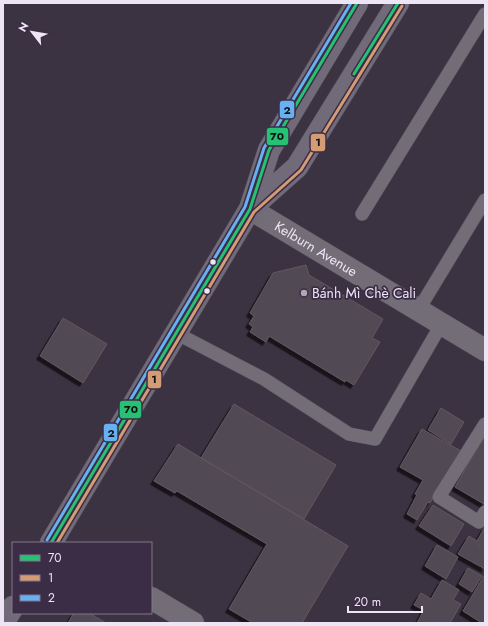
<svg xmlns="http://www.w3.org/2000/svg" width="488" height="626" viewBox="0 0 488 626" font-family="Jost,sans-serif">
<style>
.building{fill:#514852;stroke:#625861;filter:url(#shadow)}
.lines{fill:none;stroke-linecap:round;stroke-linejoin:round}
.lane-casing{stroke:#57505d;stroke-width:14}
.street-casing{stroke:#57505d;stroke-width:23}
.primary-casing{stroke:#57505d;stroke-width:23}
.lane{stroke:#736d78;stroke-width:13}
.street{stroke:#736d78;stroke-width:22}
.primary{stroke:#716b79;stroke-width:22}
.bus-1-casing{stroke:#3c2d47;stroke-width:6}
.bus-2-casing{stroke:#3c2d47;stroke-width:6}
.bus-3-casing{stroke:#3c2d47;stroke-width:6}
.bus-1{stroke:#26c172;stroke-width:3}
.bus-2{stroke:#d39c74;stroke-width:3}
.bus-3{stroke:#66b1f2;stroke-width:3}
.bus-dot{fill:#ede4f5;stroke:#3c2d47;stroke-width:1.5}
.poi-dot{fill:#afa6b6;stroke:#3c2d47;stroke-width:1.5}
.labels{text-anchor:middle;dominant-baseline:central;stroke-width:3.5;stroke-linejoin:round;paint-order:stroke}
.street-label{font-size:14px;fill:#ede4f5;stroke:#3c2d47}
.poi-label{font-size:14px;fill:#ede4f5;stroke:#3c2d47;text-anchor:start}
.line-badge{stroke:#3c2d47;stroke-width:1.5}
.pale-badge-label{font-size:11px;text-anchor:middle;font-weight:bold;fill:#111}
</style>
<defs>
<filter id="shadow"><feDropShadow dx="-3.5" dy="3.5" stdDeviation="0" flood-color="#0009"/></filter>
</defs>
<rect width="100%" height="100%" fill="#3b3341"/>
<path class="building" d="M 306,265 L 309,275 L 383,319 L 372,338 L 380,342 L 354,385 L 346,380 L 345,382 L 269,336 L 266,342 L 250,332 L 253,327 L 249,324 L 254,316 L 250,313 L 273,273 Z
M 63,318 L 107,344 L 83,383 L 40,356 Z
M 234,404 L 336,465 L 304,519 L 201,458 Z
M 441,408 L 464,422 L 451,444 L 428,430 Z
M 422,429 L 461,451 L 430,503 L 428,502 L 417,520 L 407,514 L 417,495 L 415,494 L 423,480 L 400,467 Z
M 485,435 L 485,502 L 484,504 L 455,487 Z
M 178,444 L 348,546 L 302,623 L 253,623 L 229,609 L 267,544 L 177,491 L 175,493 L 154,481 Z
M 433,505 L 464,524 L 451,546 L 419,526 Z
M 485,527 L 485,549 L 479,545 L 478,546 L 485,551 L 485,569 L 458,554 L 469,536 L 477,541 Z
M 437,545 L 458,557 L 446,579 L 425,566 Z
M 468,568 L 482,576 L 472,592 L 459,584 Z
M 485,574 L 485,623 L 482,623 L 463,611 Z
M 442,580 L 459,590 L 453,600 L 461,604 L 450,623 L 417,623 L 424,610 L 414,605 L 421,593 L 431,599 Z
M 74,613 L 89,613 L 106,623 L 68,623 Z"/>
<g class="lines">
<g class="lane-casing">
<path id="lane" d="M 362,214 L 485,14
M 419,309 L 485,200
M 176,333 L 264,379 L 349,434 L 375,439 L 442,323
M 485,424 L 439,497 L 479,522 L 485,512"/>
</g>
<g class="street-casing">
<g id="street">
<path id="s1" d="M 250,209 L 485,350"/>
<path d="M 151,598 L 193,623"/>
</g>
</g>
<g class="primary-casing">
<path id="primary" d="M 251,208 L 297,167 L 398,3
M 51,543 L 250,209 L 269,150 L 357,3
M 3,623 L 13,607"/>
</g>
<use href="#lane" class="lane"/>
<use href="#street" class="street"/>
<use href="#primary" class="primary"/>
<g class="bus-1-casing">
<path id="bus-1" d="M 354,74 L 398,3
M 51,543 L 250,209 L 269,150 L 357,3"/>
</g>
<g class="bus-2-casing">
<path id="bus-2" d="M 57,543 L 254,212 L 301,170 L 402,6"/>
</g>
<g class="bus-3-casing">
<path id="bus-3" d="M 47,540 L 245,207 L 264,148 L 351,3"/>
</g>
<use href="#bus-1" class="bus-1"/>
<use href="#bus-2" class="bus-2"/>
<use href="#bus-3" class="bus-3"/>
</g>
<g class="bus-dot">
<circle cx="213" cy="262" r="3.5"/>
<circle cx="207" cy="291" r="3.5"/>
</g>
<circle class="poi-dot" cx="304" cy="293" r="4"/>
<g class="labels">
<g class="street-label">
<text stroke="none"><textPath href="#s1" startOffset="77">Kelburn Avenue</textPath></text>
</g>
<g class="poi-label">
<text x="312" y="293">Bánh Mì Chè Cali</text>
</g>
</g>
<g class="line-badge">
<rect x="279" y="100" width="16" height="19" rx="4" fill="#66b1f2"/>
<rect x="266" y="127" width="23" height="19" rx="4" fill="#26c172"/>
<rect x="310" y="133" width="16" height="19" rx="4" fill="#d39c74"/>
<rect x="147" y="370" width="15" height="19" rx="4" fill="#d39c74"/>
<rect x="119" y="400" width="23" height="19" rx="4" fill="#26c172"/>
<rect x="103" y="423" width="15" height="19" rx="4" fill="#66b1f2"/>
</g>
<g class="pale-badge-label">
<text x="287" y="114">2</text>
<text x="277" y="140">70</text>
<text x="318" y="146">1</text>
<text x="154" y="383">1</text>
<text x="131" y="413">70</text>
<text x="111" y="437">2</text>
</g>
<rect width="488" height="626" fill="none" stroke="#ede4f5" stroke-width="8"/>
<rect x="12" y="542" width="140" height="72" fill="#3c2d47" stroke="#83768d"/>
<rect x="20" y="555" width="20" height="6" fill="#26c172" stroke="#83768d"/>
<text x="48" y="562" font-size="12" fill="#ede4f5">70</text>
<rect x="20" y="575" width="20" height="6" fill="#d39c74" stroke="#83768d"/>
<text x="48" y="582" font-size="12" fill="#ede4f5">1</text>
<rect x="20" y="595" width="20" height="6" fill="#66b1f2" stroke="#83768d"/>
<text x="48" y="602" font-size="12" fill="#ede4f5">2</text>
<g transform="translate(32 32) rotate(301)" stroke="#3c2d47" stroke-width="3" paint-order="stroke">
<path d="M0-3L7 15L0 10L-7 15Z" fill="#ede4f5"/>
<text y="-6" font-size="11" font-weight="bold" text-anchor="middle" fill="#ede4f5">N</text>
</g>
<path d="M348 606v6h74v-6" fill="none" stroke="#ede4f5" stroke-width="2"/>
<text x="354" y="606" font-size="12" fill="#ede4f5" stroke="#3c2d47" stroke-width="3" paint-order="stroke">20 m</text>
</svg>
